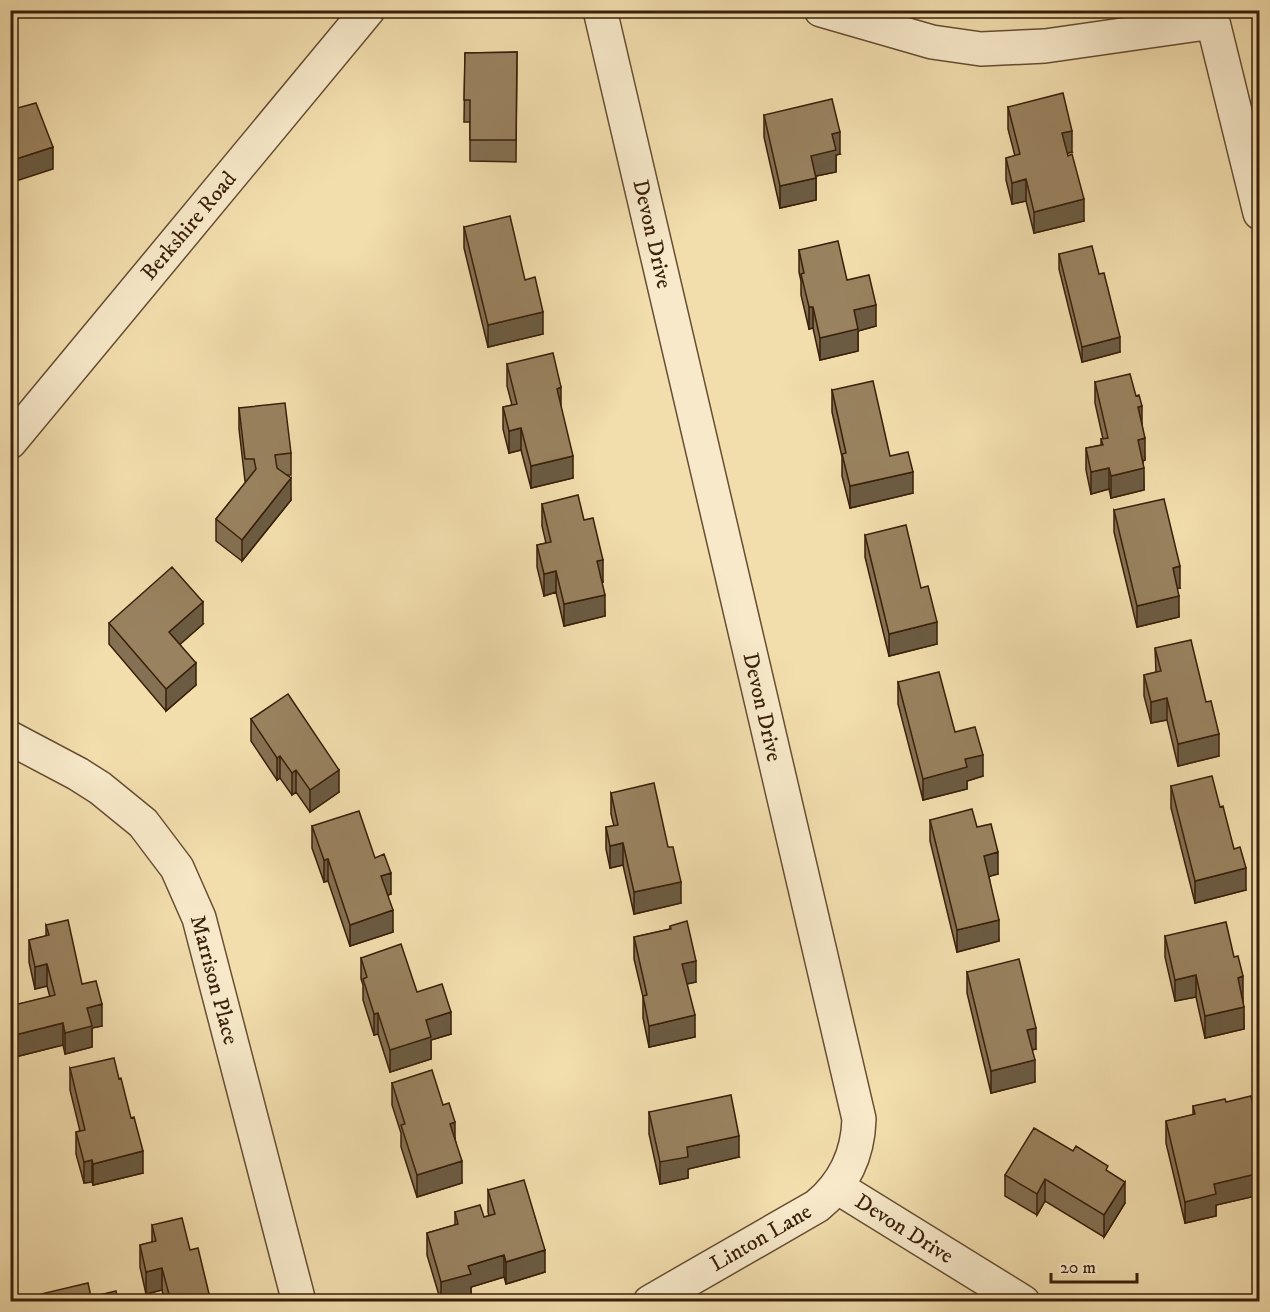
<svg xmlns="http://www.w3.org/2000/svg" width="1270" height="1312" viewBox="0 0 1270 1312" font-family="'IM FELL DW Pica',serif">
<style>
.lines{fill:none;stroke-linecap:round;stroke-linejoin:round}
.minor-casing{stroke:#674e33;stroke-width:36}
.minor{stroke:#f7e9ca;stroke-width:33}
.wall{fill:#847052;stroke:#391f0a;stroke-width:1.5}
.shaded-wall{fill:#6b5b42;stroke:#391f0a;stroke-width:1.5}
.building{fill:#99825f;stroke:#391f0a;stroke-width:1.5}
.labels{text-anchor:middle;dominant-baseline:central;stroke-width:5;stroke-linejoin:round;paint-order:stroke}
.street-label{font-size:22px;fill:#391f0a;stroke:#f7e9ca}
</style>
<rect width="100%" height="100%" fill="#f2ddad"/>
<filter id="stains"><feTurbulence type="fractalNoise" baseFrequency=".00333" numOctaves="4"/><feColorMatrix values="0 0 0 0 .2 0 0 0 0 .09 0 0 0 0 .02 0 0 0 .5 -.17"/></filter>
<radialGradient id="worn" r=".72"><stop offset=".6" stop-color="#630" stop-opacity="0"/><stop offset="1" stop-color="#630" stop-opacity=".3"/></radialGradient>
<g class="lines">
<g class="minor-casing">
<path id="minor" d="M 600,10 L 859,1119 C 858,1154 844,1184 817,1206 L 650,1302
M 821,10 L 932,42 L 981,49 L 1045,46 L 1213,22
M 1210,10 L 1260,213
M 10,442 L 368,10
M 10,738 L 78,774 L 100,788 L 143,823 L 177,868 L 199,918 L 299,1302
M 837,1187 L 1023,1302"/>
</g>
<use href="#minor" class="minor"/>
</g>
<path class="wall" d="M 517,52 L 516,162 L 470,161 L 470,122 L 464,122 L 465,53 Z
M 1008,107 L 1072,152 L 1067,153 L 1084,221 L 1034,233 L 1026,201 L 1012,204 L 1006,180 L 1006,158 L 1015,156 L 1008,129 Z
M 764,115 L 840,154 L 836,155 L 836,172 L 816,176 L 816,200 L 780,208 L 764,137 Z
M 464,227 L 525,280 L 543,334 L 488,347 L 464,248 Z
M 799,250 L 847,280 L 876,326 L 858,331 L 858,351 L 820,360 L 813,328 L 809,329 L 801,295 L 801,281 L 799,272 Z
M 1059,254 L 1099,274 L 1120,352 L 1082,362 L 1059,269 Z
M 507,364 L 561,407 L 573,478 L 531,488 L 521,450 L 509,453 L 503,429 L 503,407 L 512,405 L 507,386 Z
M 1095,382 L 1142,423 L 1145,460 L 1143,461 L 1144,490 L 1111,498 L 1109,489 L 1091,494 L 1086,470 L 1086,448 L 1101,445 L 1101,439 L 1103,439 L 1095,403 Z
M 832,390 L 890,456 L 913,493 L 850,508 L 842,476 L 842,457 L 832,412 Z
M 239,408 L 291,453 L 291,475 L 287,475 L 291,500 L 242,561 L 216,541 L 216,519 L 247,481 L 245,481 L 239,429 Z
M 542,504 L 584,520 L 603,582 L 602,582 L 605,616 L 564,626 L 556,592 L 544,596 L 537,567 L 537,545 L 546,543 L 542,526 Z
M 1114,510 L 1180,588 L 1177,588 L 1179,617 L 1137,627 L 1114,532 Z
M 865,535 L 921,588 L 937,644 L 889,656 L 865,557 Z
M 109,623 L 203,624 L 180,644 L 196,685 L 166,711 L 109,644 Z
M 1155,648 L 1219,756 L 1178,766 L 1167,720 L 1151,723 L 1144,696 L 1144,675 L 1156,672 Z
M 898,682 L 955,732 L 983,776 L 967,781 L 967,789 L 923,800 L 898,704 Z
M 251,719 L 339,792 L 310,812 L 296,792 L 292,795 L 280,778 L 277,780 L 251,741 Z
M 1171,786 L 1220,807 L 1246,890 L 1195,903 L 1171,808 Z
M 611,793 L 681,903 L 634,914 L 623,865 L 610,868 L 606,849 L 606,827 L 614,826 L 611,814 Z
M 930,820 L 977,827 L 998,874 L 989,876 L 999,941 L 957,952 L 930,841 Z
M 312,826 L 375,858 L 391,894 L 387,895 L 393,932 L 350,946 L 328,881 L 324,882 L 312,848 Z
M 46,925 L 82,984 L 102,1026 L 92,1028 L 92,1047 L 65,1054 L 63,1045 L 11,1058 L 10,1006 L 50,997 L 47,986 L 35,989 L 29,962 L 29,940 L 46,936 Z
M 670,926 L 696,982 L 687,984 L 695,1037 L 649,1047 L 643,1018 L 643,997 L 634,959 L 634,937 L 670,929 Z
M 1165,936 L 1243,998 L 1244,1029 L 1205,1038 L 1196,997 L 1175,1001 L 1165,957 Z
M 361,958 L 417,992 L 451,1034 L 431,1040 L 431,1059 L 390,1072 L 378,1034 L 374,1035 L 363,1000 L 363,985 L 361,979 Z
M 967,972 L 1036,1049 L 1032,1050 L 1035,1082 L 991,1093 L 967,993 Z
M 70,1068 L 143,1173 L 93,1185 L 92,1182 L 84,1183 L 76,1154 L 76,1132 L 80,1131 L 70,1090 Z
M 392,1083 L 443,1105 L 455,1138 L 462,1183 L 417,1197 L 401,1147 L 401,1133 L 392,1105 Z
M 1226,1102 L 1260,1135 L 1260,1195 L 1216,1205 L 1216,1216 L 1185,1223 L 1166,1143 L 1166,1121 L 1193,1115 L 1193,1106 Z
M 649,1112 L 739,1157 L 688,1169 L 688,1178 L 660,1184 L 649,1134 Z
M 1073,1151 L 1108,1172 L 1125,1203 L 1104,1237 L 1045,1201 L 1037,1215 L 1005,1196 L 1005,1175 Z
M 488,1190 L 545,1272 L 506,1284 L 504,1277 L 471,1287 L 471,1295 L 449,1302 L 441,1302 L 427,1255 L 427,1233 L 455,1225 L 455,1212 L 484,1217 L 489,1216 L 488,1212 Z
M 152,1225 L 190,1250 L 211,1302 L 165,1302 L 162,1290 L 146,1294 L 140,1267 L 140,1245 L 152,1242 Z"/>
<path class="shaded-wall" d="M 1072,131 L 1072,152 L 1062,155 L 1062,133 Z
M 840,132 L 840,154 L 836,155 L 836,172 L 811,177 L 811,156 L 832,134 Z
M 53,147 L 53,169 L 10,183 L 10,161 Z
M 816,178 L 816,200 L 780,208 L 780,186 Z
M 1026,179 L 1026,201 L 1012,204 L 1012,183 Z
M 1084,199 L 1084,221 L 1034,233 L 1034,212 Z
M 876,305 L 876,326 L 858,331 L 858,351 L 820,360 L 820,338 L 854,310 Z
M 809,307 L 813,307 L 813,328 L 809,329 Z
M 543,312 L 543,334 L 488,347 L 488,325 Z
M 1120,337 L 1120,352 L 1082,362 L 1082,347 Z
M 561,387 L 561,409 L 557,389 Z
M 1142,406 L 1142,428 L 1138,407 Z
M 521,428 L 521,450 L 509,453 L 509,431 Z
M 1145,438 L 1145,460 L 1138,462 L 1138,440 Z
M 573,456 L 573,478 L 531,488 L 531,466 Z
M 1109,468 L 1109,489 L 1091,494 L 1091,472 Z
M 1144,468 L 1144,490 L 1111,498 L 1111,476 Z
M 913,472 L 913,493 L 850,508 L 850,486 Z
M 291,478 L 291,500 L 242,561 L 242,540 Z
M 603,560 L 603,582 L 597,583 L 597,561 Z
M 1180,566 L 1180,588 L 1173,589 L 1173,568 Z
M 556,571 L 556,592 L 544,596 L 544,574 Z
M 605,595 L 605,616 L 564,626 L 564,604 Z
M 1179,596 L 1179,617 L 1137,627 L 1137,606 Z
M 203,602 L 203,624 L 169,654 L 169,632 Z
M 937,622 L 937,644 L 889,656 L 889,634 Z
M 196,663 L 196,685 L 166,711 L 166,689 Z
M 1167,698 L 1167,720 L 1151,723 L 1151,702 Z
M 1219,734 L 1219,756 L 1178,766 L 1178,744 Z
M 983,755 L 983,776 L 967,781 L 967,789 L 923,800 L 923,779 L 965,759 Z
M 280,756 L 280,778 L 277,780 L 277,758 Z
M 296,770 L 296,792 L 292,795 L 292,773 Z
M 339,770 L 339,792 L 310,812 L 310,790 Z
M 623,843 L 623,865 L 610,868 L 610,846 Z
M 998,852 L 998,874 L 984,878 L 984,856 Z
M 328,859 L 328,881 L 324,882 L 324,860 Z
M 1246,868 L 1246,890 L 1195,903 L 1195,881 Z
M 391,873 L 391,894 L 381,898 L 381,876 Z
M 681,882 L 681,903 L 634,914 L 634,892 Z
M 393,910 L 393,932 L 350,946 L 350,925 Z
M 999,920 L 999,941 L 957,952 L 957,930 Z
M 696,961 L 696,982 L 682,985 L 682,964 Z
M 47,964 L 47,986 L 35,989 L 35,967 Z
M 1196,975 L 1196,997 L 1175,1001 L 1175,980 Z
M 1243,976 L 1243,998 L 1238,999 L 1238,978 Z
M 102,1004 L 102,1026 L 92,1028 L 92,1047 L 65,1054 L 65,1033 L 87,1008 Z
M 1244,1007 L 1244,1029 L 1205,1038 L 1205,1016 Z
M 451,1012 L 451,1034 L 431,1040 L 431,1059 L 390,1072 L 390,1050 L 426,1020 Z
M 378,1013 L 378,1034 L 374,1035 L 374,1014 Z
M 695,1015 L 695,1037 L 649,1047 L 649,1026 Z
M 63,1023 L 63,1045 L 11,1058 L 11,1036 Z
M 1036,1028 L 1036,1049 L 1027,1051 L 1027,1030 Z
M 1035,1060 L 1035,1082 L 991,1093 L 991,1071 Z
M 455,1122 L 455,1144 L 450,1124 Z
M 739,1136 L 739,1157 L 688,1169 L 688,1178 L 660,1184 L 660,1162 L 687,1147 Z
M 143,1151 L 143,1173 L 93,1185 L 93,1164 Z
M 92,1160 L 92,1182 L 84,1183 L 84,1162 Z
M 462,1161 L 462,1183 L 417,1197 L 417,1175 Z
M 1260,1173 L 1260,1195 L 1216,1205 L 1216,1216 L 1185,1223 L 1185,1202 L 1214,1184 Z
M 1045,1179 L 1045,1201 L 1037,1215 L 1037,1194 Z
M 1125,1182 L 1125,1203 L 1104,1237 L 1104,1215 Z
M 545,1250 L 545,1272 L 506,1284 L 506,1262 Z
M 504,1255 L 504,1277 L 471,1287 L 471,1295 L 449,1302 L 441,1302 L 441,1282 L 468,1266 Z
M 162,1268 L 162,1290 L 146,1294 L 146,1272 Z"/>
<path class="building" d="M 517,52 L 516,140 L 470,140 L 470,100 L 464,100 L 465,53 Z
M 1063,93 L 1072,131 L 1062,133 L 1068,156 L 1072,154 L 1084,199 L 1034,212 L 1026,179 L 1012,183 L 1006,158 L 1020,154 L 1008,107 Z
M 832,99 L 840,132 L 832,134 L 836,150 L 811,156 L 816,178 L 780,186 L 764,115 Z
M 36,103 L 53,147 L 10,161 L 10,110 Z
M 510,216 L 525,280 L 535,277 L 543,312 L 488,325 L 464,227 Z
M 838,241 L 847,280 L 869,275 L 876,305 L 854,310 L 858,329 L 820,338 L 813,307 L 809,307 L 801,274 L 804,273 L 799,250 Z
M 1092,246 L 1099,274 L 1104,273 L 1120,337 L 1082,347 L 1059,254 Z
M 553,353 L 561,387 L 557,389 L 573,456 L 531,466 L 521,428 L 509,431 L 503,407 L 517,404 L 507,364 Z
M 1130,374 L 1136,396 L 1139,395 L 1142,406 L 1138,407 L 1145,438 L 1138,440 L 1144,468 L 1111,476 L 1109,468 L 1091,472 L 1086,448 L 1103,445 L 1101,439 L 1108,438 L 1095,382 Z
M 873,381 L 890,456 L 908,452 L 913,472 L 850,486 L 842,454 L 846,453 L 832,390 Z
M 285,403 L 291,453 L 275,455 L 277,468 L 291,478 L 242,540 L 216,519 L 256,469 L 254,459 L 245,459 L 239,408 Z
M 578,495 L 584,520 L 593,518 L 603,560 L 597,561 L 605,595 L 564,604 L 556,571 L 544,574 L 537,545 L 551,542 L 542,504 Z
M 1164,499 L 1180,566 L 1173,568 L 1179,596 L 1137,606 L 1114,510 Z
M 906,525 L 921,588 L 928,586 L 937,622 L 889,634 L 865,535 Z
M 172,567 L 203,602 L 169,632 L 196,663 L 166,689 L 109,623 Z
M 1191,640 L 1206,702 L 1211,701 L 1219,734 L 1178,744 L 1167,698 L 1151,702 L 1144,675 L 1161,671 L 1155,648 Z
M 939,672 L 955,732 L 975,727 L 983,755 L 965,759 L 967,767 L 923,779 L 898,682 Z
M 288,694 L 339,770 L 310,790 L 296,770 L 292,773 L 280,756 L 277,758 L 251,719 Z
M 1212,776 L 1220,807 L 1223,806 L 1234,849 L 1240,847 L 1246,868 L 1195,881 L 1171,786 Z
M 654,783 L 668,847 L 673,847 L 681,882 L 634,892 L 623,843 L 610,846 L 606,827 L 618,825 L 611,793 Z
M 972,809 L 977,827 L 991,824 L 998,852 L 984,856 L 999,920 L 957,930 L 930,820 Z
M 359,811 L 375,858 L 384,854 L 391,873 L 381,876 L 393,910 L 350,925 L 328,859 L 324,860 L 312,826 Z
M 68,920 L 82,984 L 96,981 L 102,1004 L 87,1008 L 92,1026 L 65,1033 L 63,1023 L 11,1036 L 10,1006 L 55,995 L 47,964 L 35,967 L 29,940 L 49,935 L 46,925 Z
M 687,921 L 696,961 L 682,964 L 695,1015 L 649,1026 L 643,996 L 647,995 L 634,937 L 671,929 L 670,926 Z
M 1226,922 L 1234,957 L 1238,956 L 1243,976 L 1238,978 L 1244,1007 L 1205,1016 L 1196,975 L 1175,980 L 1165,936 Z
M 401,944 L 417,992 L 442,984 L 451,1012 L 426,1020 L 431,1037 L 390,1050 L 378,1013 L 374,1014 L 363,979 L 367,977 L 361,958 Z
M 1019,959 L 1036,1028 L 1027,1030 L 1035,1060 L 991,1071 L 967,972 Z
M 114,1058 L 119,1079 L 121,1078 L 131,1118 L 134,1117 L 143,1151 L 93,1164 L 92,1160 L 84,1162 L 76,1132 L 85,1130 L 70,1068 Z
M 432,1070 L 443,1105 L 449,1103 L 455,1122 L 450,1124 L 462,1161 L 417,1175 L 401,1125 L 405,1124 L 392,1083 Z
M 731,1095 L 739,1136 L 687,1147 L 688,1157 L 660,1162 L 649,1112 Z
M 1251,1096 L 1260,1135 L 1260,1173 L 1214,1184 L 1216,1194 L 1185,1202 L 1166,1121 L 1195,1114 L 1193,1106 L 1225,1099 L 1226,1102 Z
M 1034,1128 L 1073,1151 L 1076,1146 L 1108,1166 L 1106,1170 L 1125,1182 L 1104,1215 L 1045,1179 L 1037,1194 L 1005,1175 Z
M 524,1180 L 545,1250 L 506,1262 L 504,1255 L 468,1266 L 471,1274 L 441,1282 L 427,1233 L 458,1224 L 455,1212 L 480,1205 L 484,1217 L 495,1214 L 488,1190 Z
M 182,1218 L 190,1250 L 198,1248 L 211,1302 L 171,1302 L 162,1268 L 146,1272 L 140,1245 L 156,1241 L 152,1225 Z
M 88,1283 L 91,1297 L 116,1291 L 118,1302 L 42,1302 L 41,1294 Z"/>
<g class="labels">
<g class="street-label">
<text transform="translate(189 226) rotate(-50)">Berkshire Road</text>
<text transform="translate(652 234) rotate(77)">Devon Drive</text>
<text transform="translate(762 707) rotate(77)">Devon Drive</text>
<text transform="translate(214 980) rotate(75)">Marrison Place</text>
<text transform="translate(904 1229) rotate(32)">Devon Drive</text>
<text transform="translate(761 1238) rotate(-30)">Linton Lane</text>
</g>
</g>
<rect width="1270" height="1312" fill="none" stroke="#f2ddad" stroke-width="36"/>
<rect x="12" y="12" width="1246" height="1288" fill="none" stroke="#391f0a" stroke-width="3"/>
<rect x="18" y="18" width="1234" height="1276" fill="none" stroke="#391f0a" stroke-width="1.5"/>
<path d="M1051 1273v9h86v-9" fill="none" stroke="#391f0a" stroke-width="3"/>
<text x="1060" y="1273" font-size="18" fill="#391f0a" stroke="#f7e9ca" stroke-width="4.5" paint-order="stroke">20 m</text>
<rect width="100%" height="100%" filter="url(#stains)"/>
<rect width="100%" height="100%" fill="url(#worn)"/>
</svg>
